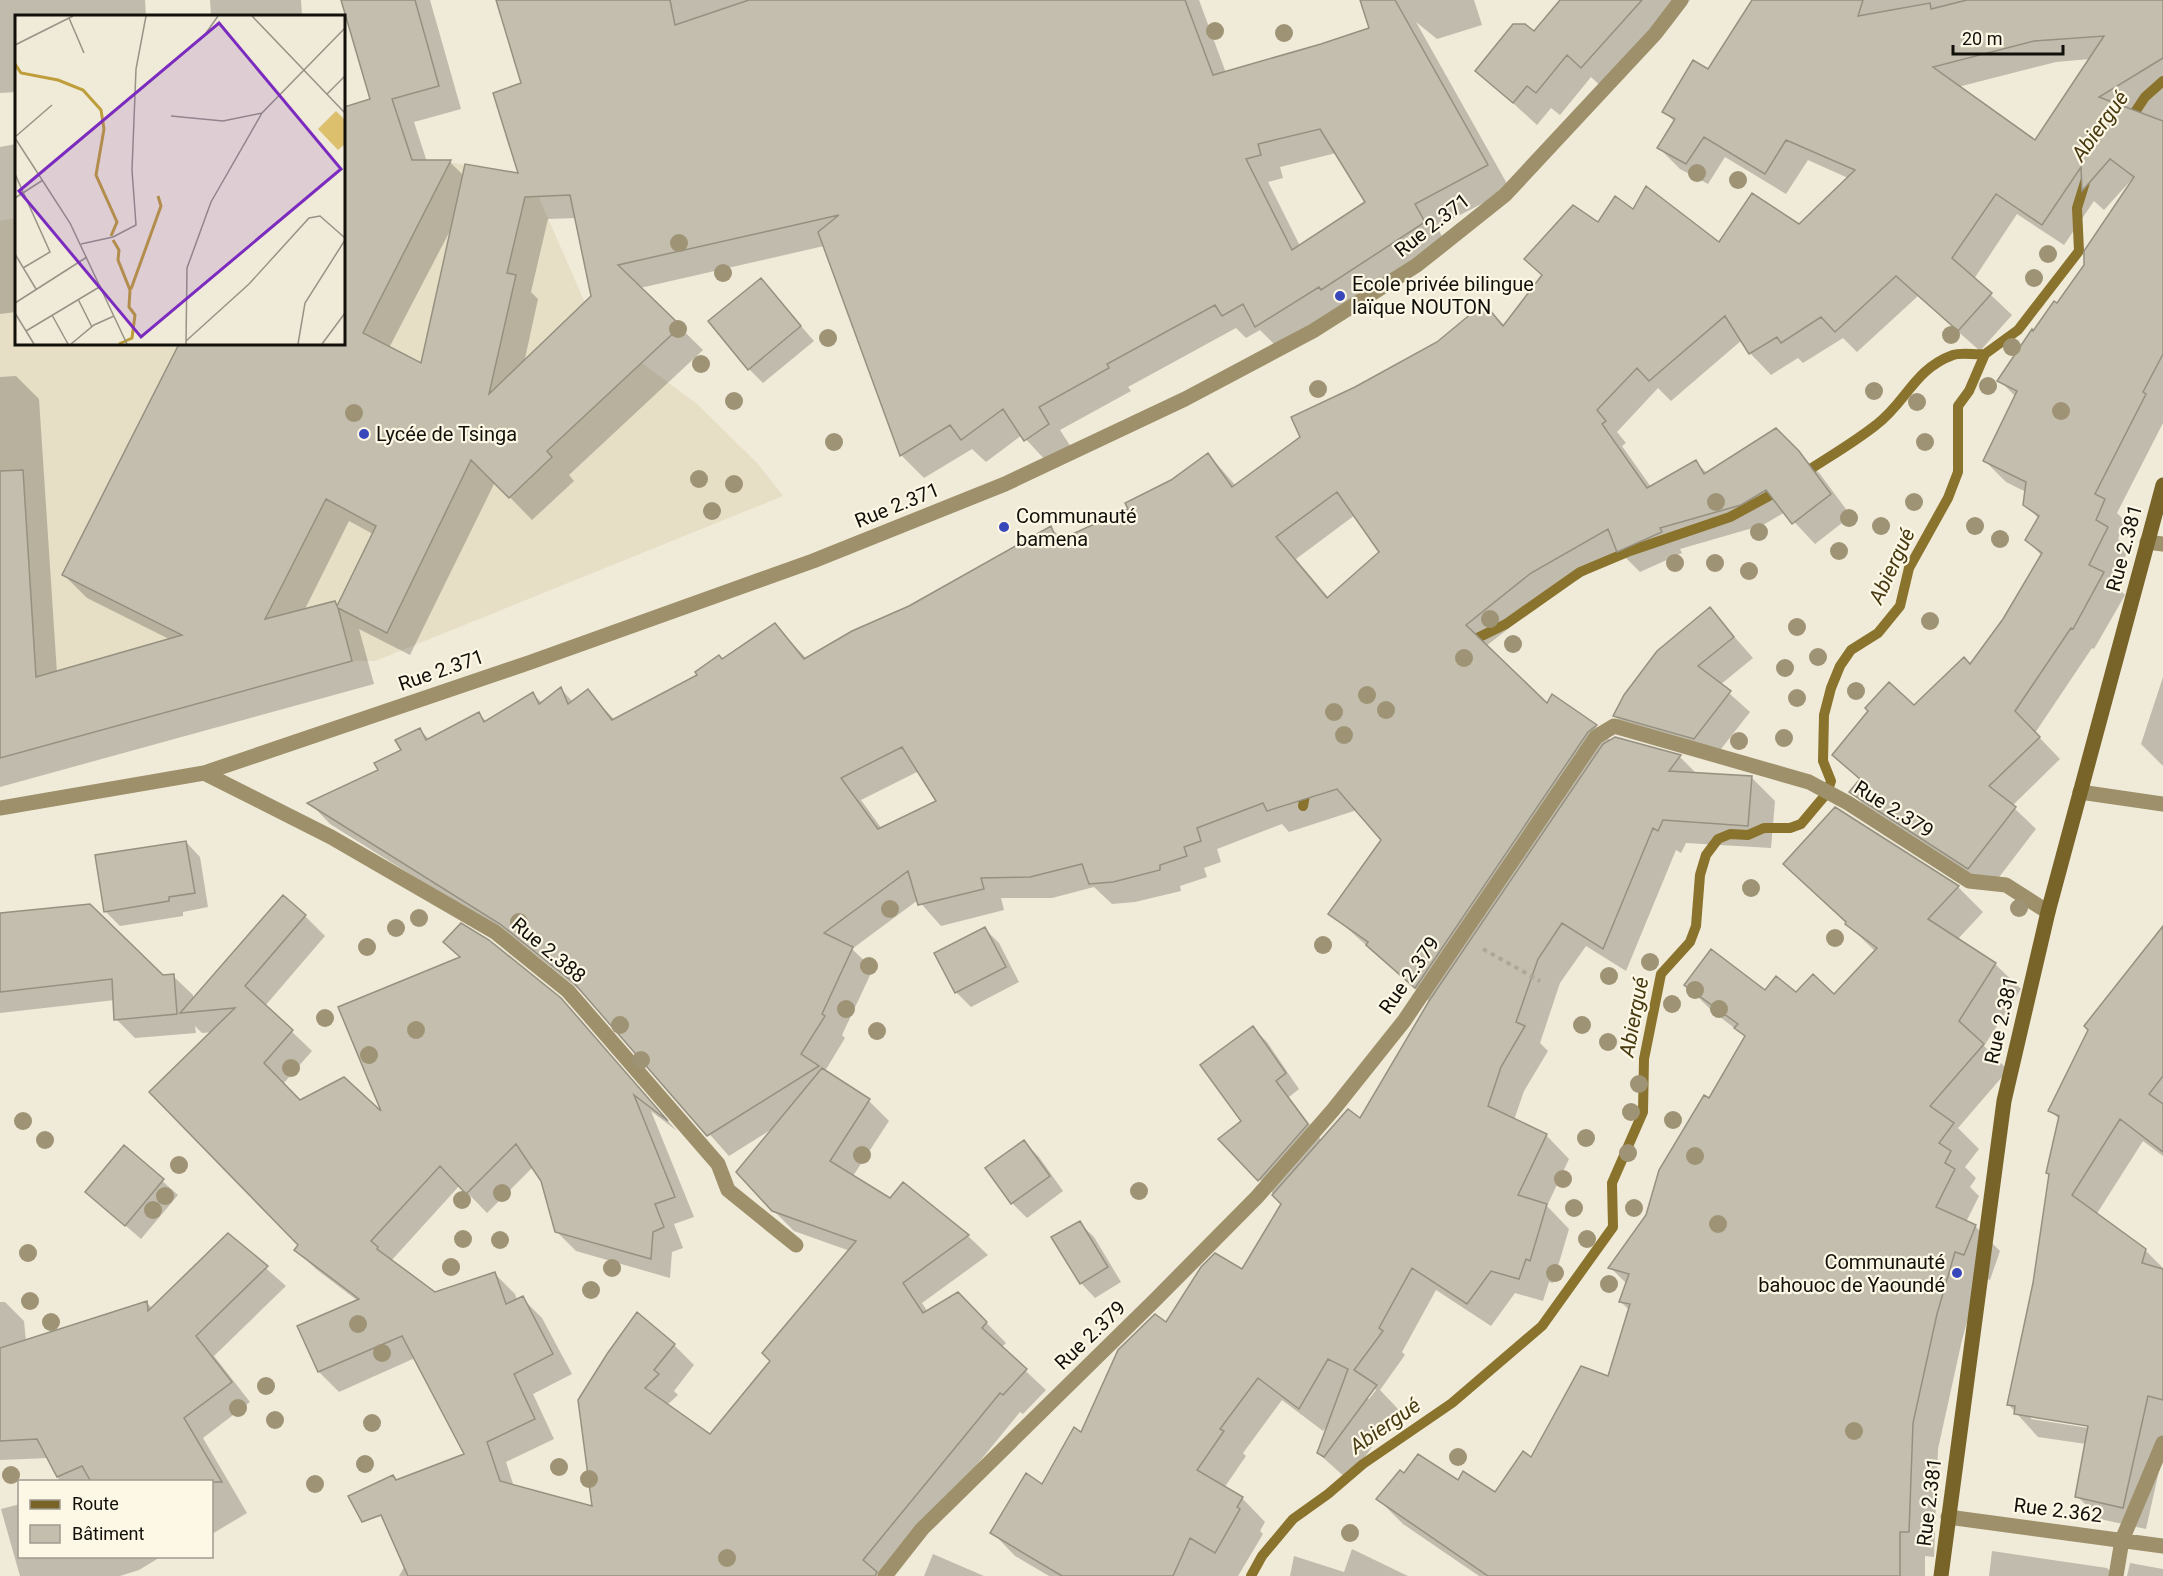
<svg xmlns="http://www.w3.org/2000/svg" width="2163" height="1576" viewBox="0 0 2163 1576" font-family="Roboto,sans-serif">
<style>
.built{fill:#e6dec5}
.shadow{fill:#0003;fill-rule:evenodd}
.lines{fill:none;stroke-linecap:round;stroke-linejoin:round}
.stream{stroke:#8a732c;stroke-width:10}
.building{fill:#c3bead;stroke:#969080;stroke-width:1.5;fill-rule:evenodd}
.path{stroke:#aca899;stroke-width:4;stroke-dasharray:4.5 4.5;stroke-linecap:butt}
.street{stroke:#9d906a;stroke-width:15}
.secondary{stroke:#786428;stroke-width:15}
.tree{fill:#9e9375}
.poi-dot{fill:#3848bb;stroke:#fdf7e6;stroke-width:2}
.labels{text-anchor:middle;dominant-baseline:central;stroke-width:4.5;stroke-linejoin:round;paint-order:stroke}
.street-label{font-size:20px;fill:#12100a;stroke:#fdf7e6}
.poi-label{font-size:20px;fill:#12100a;stroke:#fdf7e6;text-anchor:start}
.water-label{font-size:21px;font-style:italic;fill:#473a10;stroke:#fdf7e6}
.inset-river{fill:none;stroke:#bd9e3b;stroke-width:3}
.inset-road{fill:none;stroke:#979386;stroke-width:1.5}
.view{fill:#7b2cbf;fill-opacity:0.15;stroke:#7b2cbf;stroke-width:3}
.inset-edge{fill:none;stroke:#12100a;stroke-width:3}
</style>
<rect width="100%" height="100%" fill="#f0ead8"/>
<path class="built" d="M 344,160 L 439,160 L 530,177 L 585,303 L 642,363 L 697,404 L 758,464 L 783,496 L 375,661 L 352,661 L 0,758 L 0,221 L 16,218 L 16,344 L 344,344 Z"/>
<path class="shadow" d="M 0,0 L 145,0 L 146,16 L 16,16 L 16,92 L 0,93 Z
M 210,0 L 301,0 L 302,16 L 211,16 Z
M 343,0 L 430,0 L 461,109 L 414,122 L 427,162 L 450,162 L 464,176 L 520,175 L 522,84 L 499,0 L 1199,0 L 1226,73 L 1371,29 L 1362,0 L 1474,0 L 1482,25 L 1437,39 L 1416,22 L 1510,189 L 1437,227 L 1447,246 L 1279,349 L 1260,330 L 1246,338 L 1236,328 L 1128,387 L 1131,391 L 1060,430 L 1071,447 L 1048,463 L 1022,435 L 986,462 L 972,449 L 924,478 L 901,455 L 824,246 L 640,288 L 703,350 L 569,475 L 574,481 L 532,520 L 495,482 L 410,655 L 359,629 L 374,684 L 0,787 L 0,377 L 16,376 L 39,399 L 57,673 L 171,640 L 87,598 L 64,575 L 180,344 L 344,344 L 347,128 L 344,109 L 372,100 ZM 1336,153 L 1367,203 L 1300,246 L 1268,182 L 1283,178 L 1280,167 ZM 576,218 L 593,297 L 524,363 L 538,299 L 531,292 L 548,219 ZM 452,227 L 422,365 L 389,348 ZM 349,521 L 373,534 L 338,606 L 335,602 L 304,611 Z
M 1561,0 L 1690,0 L 1669,28 L 1605,90 L 1591,77 L 1560,115 L 1551,108 L 1537,125 L 1477,70 L 1534,33 Z
M 1760,0 L 2163,0 L 2163,423 L 2117,513 L 2125,521 L 2118,539 L 2129,549 L 2112,582 L 2125,595 L 2094,649 L 2092,648 L 2035,733 L 2060,759 L 2012,806 L 2036,829 L 1990,889 L 1872,813 L 1851,792 L 1861,781 L 1834,755 L 1914,707 L 1971,666 L 2005,620 L 2042,556 L 2027,540 L 2039,519 L 2025,504 L 2026,492 L 2006,482 L 1985,461 L 2016,397 L 1999,380 L 2086,266 L 2133,178 L 2104,210 L 2094,201 L 2064,245 L 2017,214 L 1974,279 L 2012,315 L 1980,351 L 1918,296 L 1857,352 L 1843,338 L 1803,363 L 1798,358 L 1771,375 L 1750,353 L 1742,340 L 1671,401 L 1658,388 L 1617,432 L 1626,443 L 1622,446 L 1651,487 L 1696,462 L 1708,474 L 1776,430 L 1820,474 L 1851,516 L 1815,544 L 1785,512 L 1763,525 L 1680,549 L 1682,553 L 1640,572 L 1622,554 L 1553,594 L 1486,646 L 1547,705 L 1553,696 L 1596,726 L 1611,741 L 1616,738 L 1680,757 L 1697,774 L 1751,777 L 1775,801 L 1771,848 L 1686,843 L 1681,853 L 1676,850 L 1626,971 L 1586,946 L 1560,983 L 1540,1043 L 1548,1051 L 1524,1091 L 1514,1120 L 1546,1135 L 1569,1159 L 1547,1206 L 1569,1229 L 1553,1283 L 1549,1282 L 1543,1301 L 1515,1293 L 1491,1326 L 1436,1290 L 1402,1352 L 1405,1355 L 1380,1390 L 1399,1410 L 1348,1480 L 1318,1453 L 1330,1423 L 1323,1431 L 1282,1400 L 1243,1453 L 1246,1456 L 1224,1488 L 1242,1498 L 1265,1522 L 1260,1531 L 1263,1534 L 1238,1576 L 1049,1576 L 1015,1556 L 992,1532 L 1042,1486 L 1166,1324 L 1242,1271 L 1283,1204 L 1221,1139 L 1243,1121 L 1253,1028 L 1267,1042 L 1299,1089 L 1289,1097 L 1322,1141 L 1360,1120 L 1431,1003 L 1330,913 L 1383,840 L 1357,810 L 1289,832 L 1282,824 L 1217,849 L 1221,862 L 1204,868 L 1207,877 L 1180,886 L 1181,891 L 1135,902 L 1112,904 L 1094,887 L 1052,898 L 1001,898 L 1004,910 L 941,926 L 918,900 L 852,949 L 873,969 L 842,1035 L 845,1038 L 825,1071 L 869,1101 L 889,1121 L 853,1176 L 891,1200 L 903,1184 L 968,1236 L 988,1255 L 922,1303 L 928,1312 L 978,1314 L 1006,1343 L 1001,1348 L 1046,1390 L 1023,1414 L 1020,1412 L 886,1576 L 399,1576 L 466,1455 L 415,1358 L 339,1392 L 319,1372 L 299,1326 L 358,1301 L 316,1269 L 296,1250 L 301,1245 L 213,1032 L 202,1033 L 195,1026 L 196,1033 L 135,1038 L 116,1019 L 115,1000 L 0,1013 L 0,914 L 162,977 L 173,976 L 193,995 L 193,1001 L 305,916 L 325,936 L 265,1006 L 312,1051 L 283,1084 L 300,1102 L 385,1117 L 560,999 L 677,1131 L 651,1111 L 694,1217 L 674,1224 L 683,1248 L 672,1252 L 670,1278 L 576,1251 L 556,1231 L 542,1180 L 533,1167 L 487,1213 L 460,1185 L 391,1261 L 435,1293 L 495,1274 L 515,1294 L 517,1300 L 522,1298 L 542,1318 L 572,1374 L 533,1394 L 554,1439 L 506,1462 L 514,1487 L 594,1508 L 580,1400 L 674,1345 L 694,1365 L 674,1391 L 678,1395 L 667,1405 L 710,1436 L 772,1361 L 850,1251 L 794,1231 L 773,1210 L 772,1129 L 729,1156 L 588,997 L 523,945 L 330,824 L 310,803 L 380,771 L 403,751 L 420,730 L 430,740 L 479,714 L 487,722 L 533,694 L 542,703 L 561,689 L 573,702 L 587,691 L 615,720 L 723,661 L 775,625 L 807,659 L 910,608 L 1051,528 L 1063,540 L 1130,509 L 1208,454 L 1236,486 L 1302,437 L 1356,389 L 1438,343 L 1484,305 L 1505,326 L 1598,224 L 1634,211 L 1719,244 L 1799,226 L 1848,178 L 1808,160 L 1786,194 L 1725,157 L 1708,184 L 1680,169 L 1659,148 L 1675,122 L 1664,112 L 1708,71 ZM 2090,59 L 2035,142 L 1958,87 L 2056,62 ZM 1355,515 L 1381,552 L 1329,598 L 1296,559 ZM 919,771 L 938,801 L 882,829 L 861,800 ZM 1374,1387 L 1376,1390 L 1369,1399 L 1366,1398 Z
M 16,144 L 16,312 L 0,314 L 0,147 Z
M 761,280 L 814,341 L 763,383 L 749,369 Z
M 1710,609 L 1753,658 L 1720,685 L 1750,712 L 1714,758 L 1635,736 L 1615,716 Z
M 2163,677 L 2163,766 L 2141,744 Z
M 1842,813 L 1958,887 L 1983,912 L 1957,940 L 1995,964 L 2021,989 L 1984,1046 L 2008,1070 L 1958,1128 L 1979,1149 L 1965,1167 L 1976,1178 L 1970,1187 L 1979,1196 L 1966,1222 L 1975,1226 L 2000,1251 L 1990,1280 L 1980,1276 L 1962,1340 L 1938,1449 L 1934,1557 L 1925,1556 L 1925,1576 L 1479,1576 L 1403,1524 L 1378,1499 L 1405,1475 L 1459,1482 L 1495,1494 L 1609,1378 L 1629,1310 L 1621,1302 L 1627,1284 L 1610,1267 L 1648,1215 L 1746,1037 L 1711,1010 L 1686,985 L 1834,996 L 1876,952 L 1785,864 Z
M 186,842 L 200,857 L 208,907 L 183,912 L 183,916 L 120,926 L 105,911 Z
M 985,929 L 999,943 L 1019,982 L 971,1007 L 956,992 Z
M 2163,929 L 2163,1156 L 2143,1141 L 2096,1215 L 2145,1250 L 2163,1268 L 2163,1453 L 2146,1529 L 2100,1519 L 2077,1496 L 2086,1444 L 2038,1437 L 2008,1404 L 2034,1284 L 2060,1120 L 2050,1110 ZM 2031,1416 L 2096,1426 L 2095,1429 L 2031,1419 Z
M 1024,1142 L 1039,1157 L 1063,1191 L 1027,1218 L 1012,1203 L 987,1169 Z
M 124,1147 L 178,1195 L 141,1239 L 87,1192 Z
M 1079,1223 L 1094,1237 L 1121,1282 L 1095,1298 L 1081,1283 Z
M 228,1235 L 286,1286 L 214,1356 L 250,1402 L 203,1438 L 247,1513 L 212,1534 L 212,1482 L 60,1482 L 49,1458 L 0,1460 L 0,1302 L 5,1302 L 24,1321 L 26,1341 L 147,1303 L 153,1309 Z
M 20,1504 L 20,1556 L 162,1556 L 139,1570 L 120,1576 L 20,1576 L 1,1509 Z
M 1352,1549 L 1408,1576 L 1290,1576 L 1294,1556 L 1344,1572 Z
M 1992,1551 L 2107,1568 L 2115,1576 L 1989,1576 Z
M 933,1554 L 984,1576 L 924,1576 Z
M 2130,1563 L 2163,1569 L 2163,1576 L 2127,1576 Z"/>
<g class="lines">
<path class="stream" d="M 2129,121 L 2145,97 L 2163,81
M 1800,476 C 1825,459 1852,444 1876,425 C 1906,403 1914,369 1953,355 C 1961,352 1975,355 1985,354
M 1467,643 L 1506,624 L 1580,572 L 1630,551 L 1730,517 L 1782,489
M 1303,806 L 1307,785
M 1251,1576 L 1262,1556 L 1293,1519 L 1328,1494 L 1363,1464 L 1452,1403 L 1542,1326 L 1613,1227 L 1612,1183 L 1643,1112 L 1644,1059 L 1661,974 L 1690,942 L 1696,926 L 1700,875 L 1706,855 L 1718,839 L 1730,834 L 1748,835 L 1764,828 L 1790,828 L 1801,824 L 1827,793 L 1831,781 L 1823,761 L 1824,715 L 1831,688 L 1840,666 L 1851,650 L 1878,633 L 1900,606 L 1909,568 L 1948,498 L 1958,472 L 1958,406 L 1969,391 L 1985,354 L 2018,330 L 2079,251 L 2077,208 L 2086,179"/>
</g>
<path class="building" d="M 341,0 L 415,0 L 439,86 L 392,99 L 412,160 L 451,160 L 363,333 L 421,363 L 465,164 L 518,173 L 493,93 L 521,83 L 496,0 L 670,0 L 675,25 L 749,0 L 1185,0 L 1213,75 L 1321,44 L 1369,28 L 1360,0 L 1395,0 L 1488,165 L 1415,204 L 1425,222 L 1321,290 L 1319,287 L 1255,327 L 1243,304 L 1222,316 L 1215,305 L 1107,364 L 1109,368 L 1039,407 L 1049,424 L 1024,441 L 1003,409 L 961,440 L 950,425 L 900,456 L 818,232 L 839,215 L 618,265 L 681,326 L 547,451 L 552,457 L 509,498 L 471,460 L 387,633 L 338,608 L 352,661 L 0,758 L 0,471 L 23,470 L 36,677 L 182,635 L 62,575 L 179,344 L 344,344 L 344,107 L 370,99 ZM 1320,129 L 1365,202 L 1292,250 L 1246,159 L 1261,155 L 1258,144 ZM 570,195 L 591,296 L 489,394 L 516,275 L 507,273 L 525,197 ZM 326,499 L 376,526 L 337,606 L 335,601 L 265,619 Z
M 1560,0 L 1642,0 L 1581,68 L 1567,55 L 1536,93 L 1527,86 L 1513,103 L 1475,71 L 1513,24 L 1525,24 L 1534,31 Z
M 1752,0 L 1863,0 L 1858,16 L 1930,3 L 1931,9 L 1967,0 L 2163,0 L 2163,58 L 2099,97 L 2163,121 L 2163,354 L 2143,392 L 2146,394 L 2095,494 L 2105,499 L 2096,520 L 2108,527 L 2089,565 L 2104,572 L 2073,629 L 2071,628 L 2015,711 L 2040,737 L 1989,786 L 2016,807 L 1968,869 L 1849,792 L 1860,779 L 1832,755 L 1868,711 L 1865,708 L 1889,682 L 1914,705 L 1964,657 L 1970,664 L 2003,619 L 2042,553 L 2025,540 L 2039,516 L 2023,505 L 2026,482 L 1983,461 L 2017,391 L 1997,381 L 2032,329 L 2033,331 L 2054,301 L 2057,303 L 2084,265 L 2084,251 L 2134,177 L 2110,159 L 2082,191 L 2081,167 L 2042,225 L 1996,194 L 1952,258 L 1992,293 L 1958,331 L 1896,276 L 1835,332 L 1821,317 L 1781,343 L 1777,337 L 1749,354 L 1725,316 L 1649,381 L 1637,368 L 1597,410 L 1606,421 L 1602,424 L 1647,488 L 1696,460 L 1704,474 L 1776,428 L 1799,451 L 1831,494 L 1792,524 L 1766,490 L 1741,505 L 1660,528 L 1662,532 L 1617,552 L 1608,529 L 1531,573 L 1466,625 L 1547,703 L 1552,694 L 1597,725 L 1588,732 L 1415,988 L 1366,945 L 1368,942 L 1328,914 L 1381,840 L 1337,789 L 1267,811 L 1263,803 L 1197,828 L 1201,841 L 1184,847 L 1187,856 L 1160,865 L 1160,870 L 1113,882 L 1089,884 L 1082,864 L 1030,877 L 981,878 L 984,889 L 918,905 L 908,871 L 824,933 L 853,947 L 822,1014 L 825,1016 L 801,1054 L 819,1066 L 707,1136 L 574,983 L 500,924 L 307,803 L 378,770 L 374,763 L 401,750 L 395,740 L 420,728 L 426,740 L 479,712 L 484,722 L 533,692 L 539,704 L 561,687 L 568,704 L 588,689 L 612,720 L 697,675 L 695,672 L 719,655 L 722,659 L 775,623 L 804,659 L 852,631 L 909,606 L 1051,526 L 1057,541 L 1128,509 L 1125,503 L 1171,480 L 1208,453 L 1232,487 L 1300,437 L 1291,417 L 1355,387 L 1437,342 L 1484,303 L 1503,326 L 1542,275 L 1524,259 L 1573,205 L 1598,222 L 1615,196 L 1633,209 L 1646,186 L 1719,242 L 1752,193 L 1799,224 L 1855,170 L 1786,140 L 1765,174 L 1704,137 L 1686,164 L 1657,148 L 1675,119 L 1662,112 L 1693,60 L 1708,69 ZM 2104,36 L 2035,140 L 1933,67 L 2034,41 ZM 1337,492 L 1379,552 L 1327,598 L 1276,537 ZM 902,747 L 936,801 L 878,829 L 841,778 Z
M 761,278 L 801,326 L 748,370 L 708,321 Z
M 1710,607 L 1734,637 L 1698,666 L 1731,691 L 1694,739 L 1613,716 L 1624,695 L 1657,651 Z
M 1615,737 L 1681,755 L 1669,771 L 1752,776 L 1748,826 L 1663,820 L 1658,831 L 1653,828 L 1603,949 L 1562,923 L 1538,959 L 1516,1022 L 1525,1026 L 1501,1067 L 1488,1106 L 1547,1134 L 1518,1195 L 1547,1204 L 1530,1261 L 1526,1259 L 1519,1279 L 1491,1271 L 1467,1304 L 1412,1268 L 1379,1328 L 1383,1331 L 1354,1370 L 1377,1385 L 1324,1457 L 1317,1453 L 1348,1369 L 1328,1359 L 1299,1409 L 1258,1378 L 1220,1429 L 1224,1431 L 1197,1470 L 1243,1497 L 1237,1507 L 1240,1509 L 1215,1553 L 1190,1538 L 1173,1576 L 1062,1576 L 990,1533 L 1026,1473 L 1042,1484 L 1074,1427 L 1081,1432 L 1118,1350 L 1155,1314 L 1166,1322 L 1201,1267 L 1215,1253 L 1242,1269 L 1281,1204 L 1272,1195 L 1348,1109 L 1360,1118 L 1429,1001 L 1603,744 Z
M 1835,807 L 1959,886 L 1928,919 L 1996,963 L 1959,1021 L 1984,1044 L 1930,1106 L 1954,1123 L 1939,1143 L 1951,1151 L 1945,1163 L 1955,1169 L 1936,1207 L 1976,1225 L 1964,1255 L 1955,1252 L 1937,1314 L 1913,1423 L 1909,1532 L 1900,1532 L 1900,1576 L 1488,1576 L 1376,1499 L 1400,1470 L 1404,1473 L 1418,1454 L 1458,1480 L 1463,1471 L 1495,1492 L 1523,1451 L 1531,1457 L 1581,1366 L 1608,1376 L 1630,1304 L 1619,1302 L 1629,1274 L 1608,1268 L 1646,1215 L 1659,1170 L 1704,1095 L 1709,1098 L 1745,1036 L 1734,1028 L 1738,1024 L 1684,985 L 1711,949 L 1765,990 L 1776,976 L 1796,992 L 1813,974 L 1834,994 L 1877,948 L 1845,924 L 1846,922 L 1783,864 Z
M 186,841 L 195,893 L 169,897 L 169,901 L 104,912 L 95,855 Z
M 283,895 L 306,915 L 245,986 L 293,1030 L 264,1063 L 300,1100 L 344,1077 L 381,1111 L 338,1007 L 460,957 L 443,942 L 461,923 L 489,940 L 561,998 L 668,1121 L 634,1095 L 675,1197 L 655,1204 L 664,1227 L 653,1232 L 651,1259 L 555,1232 L 541,1181 L 516,1144 L 466,1194 L 440,1166 L 371,1241 L 378,1247 L 377,1249 L 435,1292 L 495,1272 L 506,1304 L 523,1296 L 553,1354 L 514,1374 L 535,1419 L 487,1442 L 500,1481 L 592,1506 L 578,1400 L 607,1354 L 637,1312 L 675,1344 L 654,1370 L 659,1374 L 645,1388 L 710,1434 L 770,1361 L 762,1353 L 856,1241 L 772,1211 L 736,1172 L 822,1068 L 870,1099 L 830,1161 L 890,1198 L 903,1182 L 969,1235 L 903,1283 L 923,1313 L 958,1292 L 987,1322 L 982,1328 L 1027,1369 L 1003,1395 L 1000,1393 L 863,1560 L 877,1572 L 875,1576 L 408,1576 L 381,1515 L 362,1522 L 348,1496 L 393,1475 L 396,1480 L 464,1454 L 402,1336 L 318,1372 L 297,1326 L 359,1299 L 294,1250 L 298,1245 L 149,1092 L 235,1008 L 180,1013 Z
M 90,904 L 163,975 L 174,974 L 177,1014 L 114,1020 L 112,979 L 0,992 L 0,913 Z
M 2163,926 L 2163,1076 L 2149,1094 L 2163,1104 L 2163,1152 L 2120,1119 L 2072,1195 L 2146,1249 L 2142,1263 L 2163,1269 L 2163,1400 L 2148,1396 L 2123,1508 L 2075,1497 L 2088,1426 L 2014,1414 L 2015,1406 L 2007,1405 L 2033,1283 L 2049,1174 L 2046,1173 L 2059,1116 L 2048,1111 L 2088,1030 L 2084,1026 Z
M 985,927 L 1006,967 L 955,993 L 934,953 Z
M 1253,1026 L 1286,1073 L 1276,1081 L 1308,1124 L 1258,1181 L 1218,1139 L 1241,1121 L 1200,1065 Z
M 1024,1140 L 1050,1176 L 1011,1204 L 985,1168 Z
M 124,1145 L 164,1179 L 125,1226 L 85,1192 Z
M 1080,1221 L 1108,1267 L 1080,1284 L 1051,1237 Z
M 228,1233 L 268,1266 L 196,1336 L 232,1382 L 184,1418 L 222,1482 L 91,1482 L 82,1466 L 57,1477 L 37,1439 L 0,1441 L 0,1348 L 147,1301 L 148,1311 Z"/>
<g class="lines">
<path class="path" d="M 1483,949 L 1540,981"/>
<path class="street" d="M 2147,542 L 2163,544
M 204,773 L 331,837 L 495,932 L 568,991 L 718,1164 L 728,1190 L 796,1245
M 2080,792 L 2163,804
M 0,808 L 204,773 L 531,662 L 813,561 L 1005,484 L 1185,399 L 1313,331 L 1417,265 L 1505,195 L 1655,34 L 1681,0
M 1948,1517 L 2163,1546
M 885,1576 L 922,1529 L 1156,1299 L 1257,1197 L 1333,1110 L 1404,1021 L 1596,737 L 1614,726 L 1809,782 L 1848,803 L 1969,881 L 2006,885 L 2048,912
M 2116,1576 L 2122,1540 L 2163,1443"/>
<path class="secondary" d="M 1941,1576 L 2004,1101 L 2048,912 L 2163,485"/>
</g>
<g class="tree">
<circle cx="1215" cy="31" r="9"/>
<circle cx="1284" cy="33" r="9"/>
<circle cx="1697" cy="173" r="9"/>
<circle cx="1738" cy="180" r="9"/>
<circle cx="679" cy="243" r="9"/>
<circle cx="2048" cy="254" r="9"/>
<circle cx="723" cy="273" r="9"/>
<circle cx="2034" cy="278" r="9"/>
<circle cx="678" cy="329" r="9"/>
<circle cx="1951" cy="335" r="9"/>
<circle cx="828" cy="338" r="9"/>
<circle cx="2012" cy="347" r="9"/>
<circle cx="701" cy="364" r="9"/>
<circle cx="1988" cy="386" r="9"/>
<circle cx="1318" cy="389" r="9"/>
<circle cx="1874" cy="391" r="9"/>
<circle cx="734" cy="401" r="9"/>
<circle cx="1917" cy="402" r="9"/>
<circle cx="2061" cy="411" r="9"/>
<circle cx="354" cy="413" r="9"/>
<circle cx="834" cy="442" r="9"/>
<circle cx="1925" cy="442" r="9"/>
<circle cx="699" cy="479" r="9"/>
<circle cx="734" cy="484" r="9"/>
<circle cx="1716" cy="502" r="9"/>
<circle cx="1914" cy="502" r="9"/>
<circle cx="712" cy="511" r="9"/>
<circle cx="1849" cy="518" r="9"/>
<circle cx="1881" cy="526" r="9"/>
<circle cx="1975" cy="526" r="9"/>
<circle cx="1759" cy="532" r="9"/>
<circle cx="2000" cy="539" r="9"/>
<circle cx="1839" cy="551" r="9"/>
<circle cx="1675" cy="563" r="9"/>
<circle cx="1715" cy="563" r="9"/>
<circle cx="1749" cy="571" r="9"/>
<circle cx="1490" cy="619" r="9"/>
<circle cx="1930" cy="621" r="9"/>
<circle cx="1797" cy="627" r="9"/>
<circle cx="1513" cy="644" r="9"/>
<circle cx="1818" cy="657" r="9"/>
<circle cx="1464" cy="658" r="9"/>
<circle cx="1785" cy="668" r="9"/>
<circle cx="1856" cy="691" r="9"/>
<circle cx="1367" cy="695" r="9"/>
<circle cx="1797" cy="698" r="9"/>
<circle cx="1386" cy="710" r="9"/>
<circle cx="1334" cy="712" r="9"/>
<circle cx="1344" cy="735" r="9"/>
<circle cx="1784" cy="738" r="9"/>
<circle cx="1739" cy="741" r="9"/>
<circle cx="1751" cy="888" r="9"/>
<circle cx="2019" cy="908" r="9"/>
<circle cx="890" cy="909" r="9"/>
<circle cx="419" cy="918" r="9"/>
<circle cx="519" cy="922" r="9"/>
<circle cx="396" cy="928" r="9"/>
<circle cx="1835" cy="938" r="9"/>
<circle cx="1323" cy="945" r="9"/>
<circle cx="367" cy="947" r="9"/>
<circle cx="1650" cy="962" r="9"/>
<circle cx="869" cy="966" r="9"/>
<circle cx="1609" cy="976" r="9"/>
<circle cx="1695" cy="990" r="9"/>
<circle cx="1672" cy="1004" r="9"/>
<circle cx="846" cy="1009" r="9"/>
<circle cx="1719" cy="1009" r="9"/>
<circle cx="325" cy="1018" r="9"/>
<circle cx="620" cy="1025" r="9"/>
<circle cx="1582" cy="1025" r="9"/>
<circle cx="416" cy="1030" r="9"/>
<circle cx="877" cy="1031" r="9"/>
<circle cx="1608" cy="1042" r="9"/>
<circle cx="369" cy="1055" r="9"/>
<circle cx="641" cy="1060" r="9"/>
<circle cx="291" cy="1068" r="9"/>
<circle cx="1639" cy="1084" r="9"/>
<circle cx="1631" cy="1112" r="9"/>
<circle cx="1673" cy="1120" r="9"/>
<circle cx="23" cy="1121" r="9"/>
<circle cx="1586" cy="1138" r="9"/>
<circle cx="45" cy="1140" r="9"/>
<circle cx="1628" cy="1153" r="9"/>
<circle cx="862" cy="1155" r="9"/>
<circle cx="1695" cy="1156" r="9"/>
<circle cx="179" cy="1165" r="9"/>
<circle cx="1563" cy="1179" r="9"/>
<circle cx="1139" cy="1191" r="9"/>
<circle cx="502" cy="1193" r="9"/>
<circle cx="165" cy="1196" r="9"/>
<circle cx="462" cy="1200" r="9"/>
<circle cx="1574" cy="1208" r="9"/>
<circle cx="1634" cy="1208" r="9"/>
<circle cx="153" cy="1210" r="9"/>
<circle cx="1718" cy="1224" r="9"/>
<circle cx="463" cy="1239" r="9"/>
<circle cx="1587" cy="1239" r="9"/>
<circle cx="500" cy="1240" r="9"/>
<circle cx="28" cy="1253" r="9"/>
<circle cx="451" cy="1267" r="9"/>
<circle cx="612" cy="1268" r="9"/>
<circle cx="1555" cy="1273" r="9"/>
<circle cx="1609" cy="1284" r="9"/>
<circle cx="591" cy="1290" r="9"/>
<circle cx="30" cy="1301" r="9"/>
<circle cx="51" cy="1322" r="9"/>
<circle cx="358" cy="1324" r="9"/>
<circle cx="382" cy="1353" r="9"/>
<circle cx="266" cy="1386" r="9"/>
<circle cx="238" cy="1408" r="9"/>
<circle cx="275" cy="1420" r="9"/>
<circle cx="372" cy="1423" r="9"/>
<circle cx="1854" cy="1431" r="9"/>
<circle cx="1458" cy="1457" r="9"/>
<circle cx="365" cy="1464" r="9"/>
<circle cx="559" cy="1467" r="9"/>
<circle cx="11" cy="1475" r="9"/>
<circle cx="589" cy="1479" r="9"/>
<circle cx="315" cy="1484" r="9"/>
<circle cx="1350" cy="1533" r="9"/>
<circle cx="727" cy="1558" r="9"/>
</g>
<g class="poi-dot">
<circle cx="1340" cy="296" r="6"/>
<circle cx="364" cy="434" r="6"/>
<circle cx="1004" cy="527" r="6"/>
<circle cx="1957" cy="1273" r="6"/>
</g>
<g class="labels">
<g class="street-label">
<text transform="translate(1432 225) rotate(-38)">Rue 2.371</text>
<text transform="translate(897 505) rotate(-22)">Rue 2.371</text>
<text transform="translate(2124 548) rotate(-75)">Rue 2.381</text>
<text transform="translate(441 670) rotate(-19)">Rue 2.371</text>
<text transform="translate(1894 809) rotate(32)">Rue 2.379</text>
<text transform="translate(549 950) rotate(40)">Rue 2.388</text>
<text transform="translate(1409 975) rotate(-55)">Rue 2.379</text>
<text transform="translate(2001 1020) rotate(-77)">Rue 2.381</text>
<text transform="translate(1090 1335) rotate(-44)">Rue 2.379</text>
<text transform="translate(1929 1502) rotate(-83)">Rue 2.381</text>
<text transform="translate(2058 1510) rotate(7)">Rue 2.362</text>
</g>
<g class="poi-label">
<text x="1352" y="284">Ecole privée bilingue<tspan x="1352" dy="23">laïque NOUTON</tspan></text>
<text x="376" y="434">Lycée de Tsinga</text>
<text x="1016" y="516">Communauté<tspan x="1016" dy="23">bamena</tspan></text>
<text x="1945" y="1262" text-anchor="end">Communauté<tspan x="1945" dy="23">bahouoc de Yaoundé</tspan></text>
</g>
<g class="water-label">
<text transform="translate(2100 126) rotate(-54)">Abiergué</text>
<text transform="translate(1892 566) rotate(-65)">Abiergué</text>
<text transform="translate(1634 1017) rotate(-79)">Abiergué</text>
<text transform="translate(1385 1426) rotate(-35)">Abiergué</text>
</g>
</g>
<g transform="translate(15 15)">
<rect width="330" height="330" fill="#f0ead8"/>
<path d="M 321,96 L 330,105 L 330,129 L 323,135 L 303,114 Z" fill="#dcc06d"/>
<path class="inset-river" d="M 0,49 L 6,58 L 43,65 L 68,75 L 86,95 L 89,114 L 81,160 L 102,207 L 96,221M 98,225 L 104,235 L 103,245 L 115,275 L 114,292 L 120,300 L 117,323 L 104,329M 116,274 L 146,191 L 143,181"/>
<path class="inset-road" d="M 237,1 L 330,98M 54,3 L 69,38M 191,18 L 203,1M 0,30 L 58,1M 312,79 L 330,61M 156,101 L 208,106 L 247,98M 0,122 L 37,90M 0,123 L 55,208 L 112,329M 0,159 L 35,237 L 8,253M 0,183 L 28,165M 66,229 L 98,222 L 121,210 L 117,155 L 121,54 L 131,1M 0,239 L 21,274M 63,284 L 77,312M 0,288 L 72,242M 0,298 L 19,329M 37,300 L 53,329M 11,316 L 86,271M 171,326 L 234,269 L 294,203 L 305,201 L 330,223M 56,329 L 79,310 L 99,301M 171,329 L 172,253 L 196,187 L 247,98 L 330,13M 283,329 L 290,288 L 330,225M 307,329 L 330,298"/>
<path class="view" d="M 204,8 L 326,154 L 126,322 L 4,176 Z"/>
<rect width="330" height="330" class="inset-edge"/>
</g>
<rect x="18" y="1480" width="195" height="78" fill="#fdf7e6" stroke="#9f9b8e" stroke-width="1.5"/>
<rect x="30" y="1500" width="30" height="9" fill="#786428" stroke="#9f9b8e" stroke-width="1.5"/>
<text x="72" y="1510" font-size="18" fill="#12100a">Route</text>
<rect x="30" y="1525" width="30" height="18" fill="#c3bead" stroke="#9f9b8e" stroke-width="1.5"/>
<text x="72" y="1540" font-size="18" fill="#12100a">Bâtiment</text>
<path d="M1953 45v9h110v-9" fill="none" stroke="#12100a" stroke-width="3"/>
<text x="1962" y="45" font-size="18" fill="#12100a" stroke="#fdf7e6" stroke-width="4.5" paint-order="stroke">20 m</text>
</svg>
